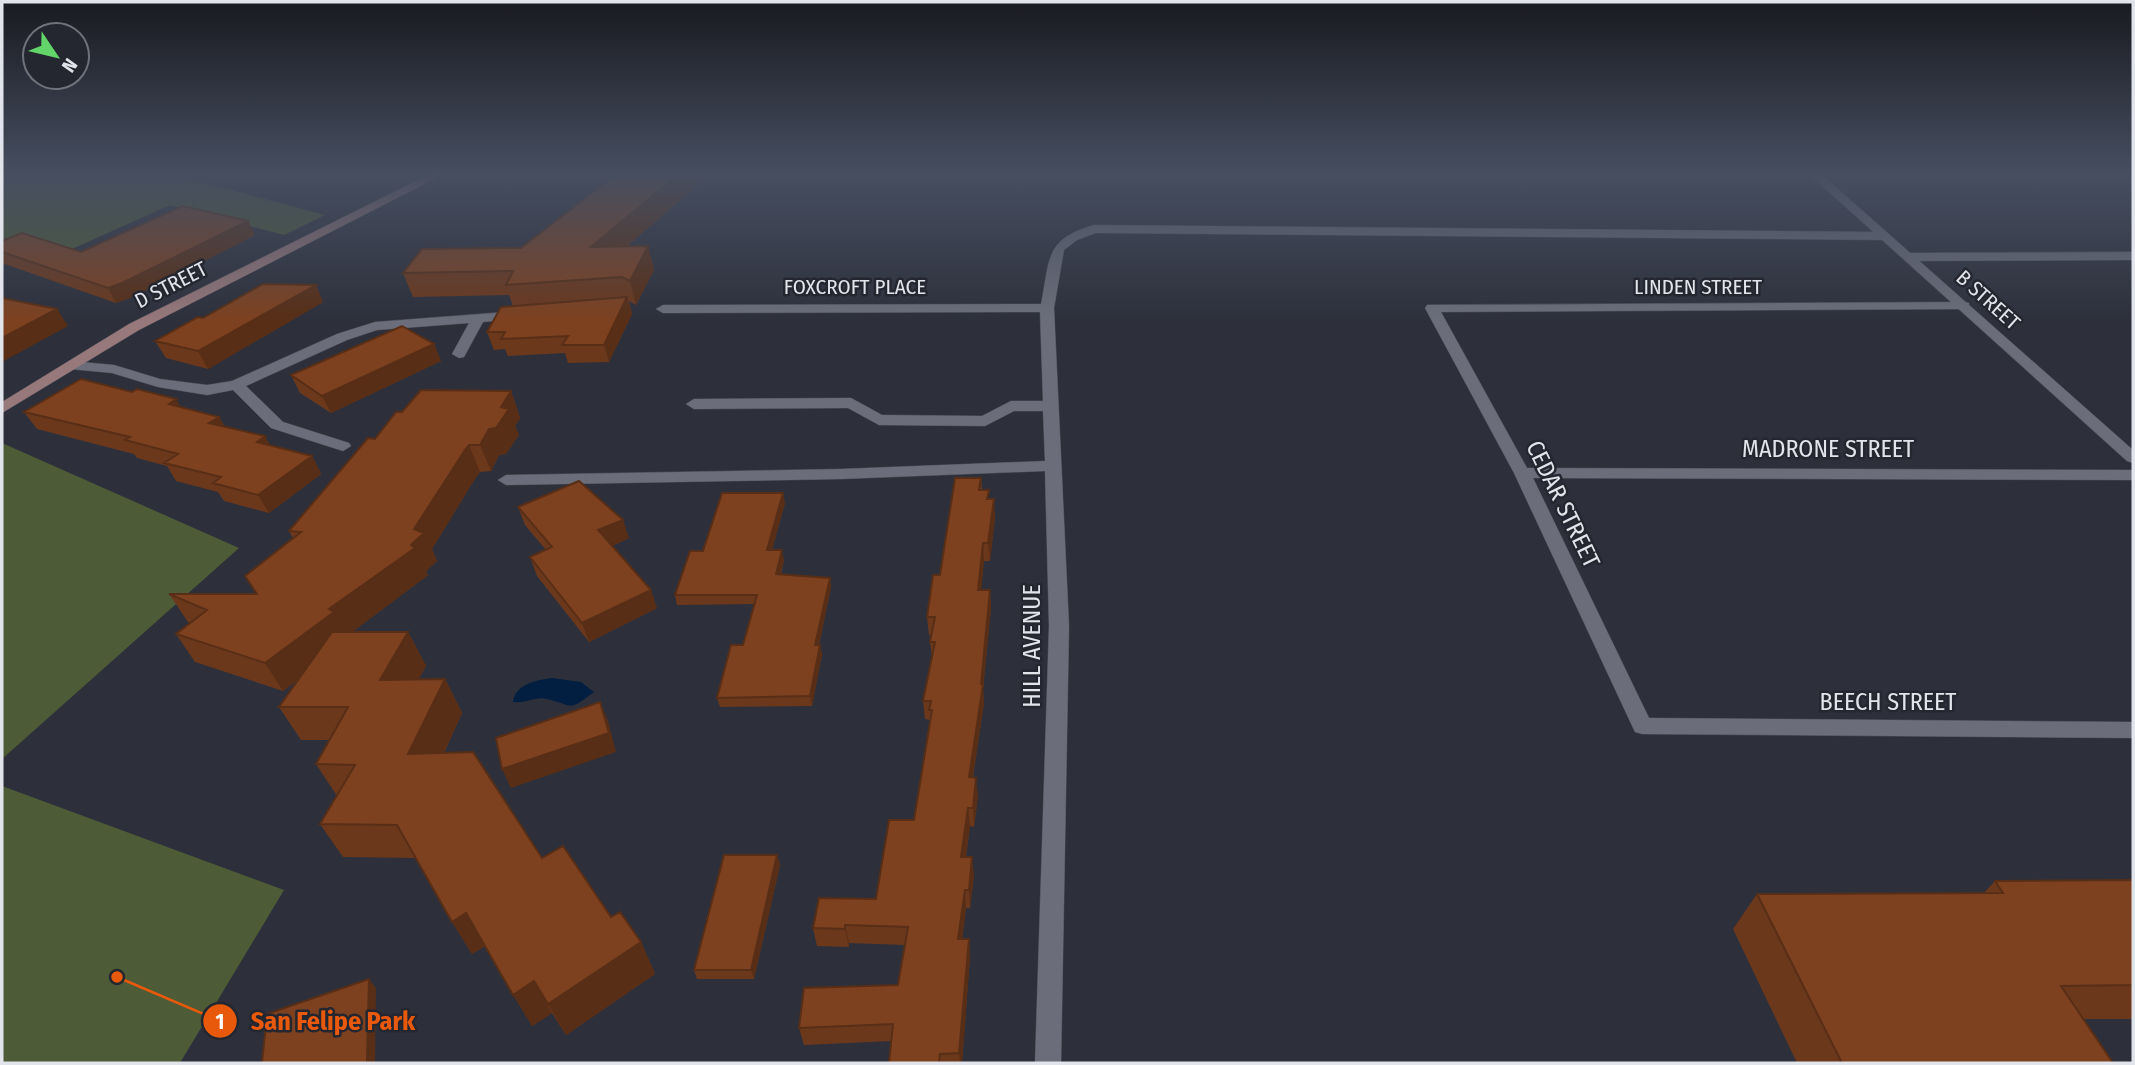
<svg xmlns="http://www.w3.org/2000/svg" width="2135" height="1065" viewBox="0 0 2135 1065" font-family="'Fira Sans Condensed',sans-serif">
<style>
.green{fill:#4d5c36}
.water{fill:#021f42}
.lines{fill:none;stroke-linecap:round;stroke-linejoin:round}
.minor-casing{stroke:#4b4d56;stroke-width:1}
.tertiary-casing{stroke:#4b4d56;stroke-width:1}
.secondary-casing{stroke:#4b4d56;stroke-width:1}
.minor{fill:#6b6e7a;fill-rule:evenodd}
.tertiary{fill:#6b6e7a;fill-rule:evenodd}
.secondary{fill:#97787b;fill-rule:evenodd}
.wall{fill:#6c381c}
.shaded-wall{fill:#582e16}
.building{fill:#7d4120;stroke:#582e16;stroke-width:2}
.labels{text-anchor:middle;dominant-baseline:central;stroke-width:5;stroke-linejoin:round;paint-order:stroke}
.far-street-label{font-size:21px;fill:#e2e4eb;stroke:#242630}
.street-label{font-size:24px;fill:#e2e4eb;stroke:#242630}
.leader{fill:none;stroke:#e8590c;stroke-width:2.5}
.callout-dot{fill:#e8590c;stroke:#242630;stroke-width:2.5}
.mark-label{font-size:21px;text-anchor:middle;font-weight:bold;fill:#fff}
.callout-label{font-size:26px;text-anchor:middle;font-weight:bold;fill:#e8590c;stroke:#242630;stroke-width:5;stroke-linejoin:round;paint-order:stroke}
</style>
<rect width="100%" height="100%" fill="#2d303b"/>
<path class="green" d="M 2,173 L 168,173 L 325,215 L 284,235 L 170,205 L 63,253 L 2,258 Z
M 2,443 L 239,548 L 2,759 Z
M 2,786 L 284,890 L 180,1063 L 2,1063 Z"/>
<path class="water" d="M 552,678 L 581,682 L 594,692 C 567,712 575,706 547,699 C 536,696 525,704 513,702 C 515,684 537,680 552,678 Z"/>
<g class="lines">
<g class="minor-casing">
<path id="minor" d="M 1094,225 L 1885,232 L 1891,236 L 1885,240 L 1096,233 L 1077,240 L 1064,250 L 1054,308 L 1069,626 L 1061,1063 L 1035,1063 L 1049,626 L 1045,471 L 841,479 L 506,485 L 498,480 L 506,475 L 841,469 L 1045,461 L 1043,411 L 1014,411 L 985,426 L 879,425 L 848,408 L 694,409 L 686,404 L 694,399 L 851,398 L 882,415 L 982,416 L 1011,401 L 1043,401 L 1040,312 L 663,313 L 656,309 L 663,305 L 1041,304 C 1050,260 1044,239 1094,225 Z
M 2133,252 L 2133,260 L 1908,261 L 1902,257 L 1908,253 Z
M 1964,302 L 1969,303 L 1969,309 L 1441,312 L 1527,468 L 2133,470 L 2133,480 L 1533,478 L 1649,718 L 2133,722 L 2133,738 L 1642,734 L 1635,732 L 1514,473 L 1425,308 L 1427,305 Z
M 520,311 L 527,315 L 525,318 L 483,322 L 464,357 L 459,358 L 452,354 L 469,323 L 377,330 L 347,340 L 246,386 L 283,422 L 349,443 L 351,446 L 343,451 L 271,428 L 233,390 L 207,395 L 158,387 L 112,373 L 70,369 L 63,365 L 70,361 L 114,365 L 160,379 L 207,385 L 232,381 L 337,334 L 375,322 Z"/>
</g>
<g class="tertiary-casing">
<path id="tertiary" d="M 1808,173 L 1820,173 L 2133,450 L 2133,463 L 2127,461 Z"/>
</g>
<g class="secondary-casing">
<path id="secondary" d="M 432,173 L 446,173 L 139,330 L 2,413 L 2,402 L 129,324 Z"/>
</g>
<use href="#minor" class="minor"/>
<use href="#tertiary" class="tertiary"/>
<use href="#secondary" class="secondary"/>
</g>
<path class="wall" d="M 618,173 L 711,173 L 626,247 L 648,246 L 654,270 L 636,305 L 629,301 L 632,314 L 609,362 L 568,363 L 565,353 L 508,356 L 505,349 L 494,350 L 487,332 L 513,306 L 509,295 L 413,297 L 403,273 L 521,248 Z
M 255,235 L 130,298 L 116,303 L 2,263 L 2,241 L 81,252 Z
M 316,285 L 323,302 L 208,369 L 166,358 L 155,341 L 203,318 Z
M 434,344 L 441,361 L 331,413 L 300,393 L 291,375 Z
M 511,391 L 520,418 L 515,426 L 519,435 L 506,454 L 499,455 L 491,471 L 480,472 L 476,477 L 432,549 L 437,561 L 426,571 L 428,575 L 352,632 L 408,632 L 426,666 L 418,680 L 445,679 L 462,713 L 444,753 L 542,858 L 641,942 L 655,974 L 566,1035 L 552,1013 L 532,1026 L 485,946 L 472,954 L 452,922 L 416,858 L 343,857 L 320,824 L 337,796 L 316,764 L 329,740 L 301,740 L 279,707 L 298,680 L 283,691 L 195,662 L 176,634 L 190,623 L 188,622 L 169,594 L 256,594 L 245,576 L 293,538 L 289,531 L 375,439 L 402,412 Z
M 181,407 L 219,417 L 225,427 L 265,436 L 269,445 L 312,456 L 321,474 L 269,513 L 224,501 L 218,492 L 176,481 L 167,466 L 137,458 L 134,454 L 37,429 L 24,412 Z
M 981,478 L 982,490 L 989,499 L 995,517 L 990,561 L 984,561 L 981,590 L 990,590 L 991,608 L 983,689 L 984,703 L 973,777 L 978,796 L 974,827 L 970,826 L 966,857 L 974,875 L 970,908 L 966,908 L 962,939 L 969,939 L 970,957 L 962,1063 L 889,1063 L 892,1041 L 804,1045 L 799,1028 L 898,985 L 905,945 L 849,943 L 849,947 L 817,946 L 813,928 L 876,899 L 914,820 L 930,720 L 925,719 L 923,701 L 932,656 L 930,642 L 932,635 L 929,635 L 927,617 L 940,575 Z
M 785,503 L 772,550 L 784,560 L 781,574 L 830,578 L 831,587 L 819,645 L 822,654 L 812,706 L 720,707 L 717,698 L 743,645 L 754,604 L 677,605 L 675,595 L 703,551 Z
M 518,507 L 629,538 L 612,546 L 657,608 L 589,642 L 537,576 L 530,557 L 546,550 L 525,525 Z
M 777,855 L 780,865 L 754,979 L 697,979 L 694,970 Z
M 2133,880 L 2133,1019 L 2083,1019 L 2113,1063 L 1797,1063 L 1733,929 L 1757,894 L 1984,893 L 1995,881 Z"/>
<path class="shaded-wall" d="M 680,173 L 711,173 L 598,270 L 591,247 Z
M 248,221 L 255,235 L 130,298 L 116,303 L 108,288 Z
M 648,246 L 654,270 L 636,305 L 630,281 Z
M 316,285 L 323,302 L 208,369 L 198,351 Z
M 627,297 L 632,314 L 609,362 L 604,345 Z
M 57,309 L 68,326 L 2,362 L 2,338 Z
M 434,344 L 441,361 L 331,413 L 322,396 Z
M 511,391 L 520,418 L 515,426 L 519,435 L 506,454 L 499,455 L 491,471 L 480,445 Z
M 176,399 L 187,417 L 169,404 Z
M 219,417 L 229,435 L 209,423 Z
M 265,436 L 275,454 L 257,442 Z
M 469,445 L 480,472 L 476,477 L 432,549 L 437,561 L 426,571 L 428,575 L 347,636 L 349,639 L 283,691 L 265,663 L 329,609 L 411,545 L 414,529 L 465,450 Z
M 312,456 L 321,474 L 269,513 L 258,495 Z
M 783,493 L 785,503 L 769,560 L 767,550 Z
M 994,499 L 995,517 L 990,561 L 988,543 Z
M 623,520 L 629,538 L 605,549 L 598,530 Z
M 983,543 L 984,561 L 979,608 L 978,590 Z
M 782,550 L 784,560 L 778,583 L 776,574 Z
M 830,578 L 831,587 L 817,654 L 815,645 Z
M 651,590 L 657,608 L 589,642 L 582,623 Z
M 990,590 L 991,608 L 983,689 L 984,703 L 970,796 L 969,777 L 981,684 Z
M 408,632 L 426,666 L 399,714 L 380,680 Z
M 820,645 L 822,654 L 812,706 L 810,696 Z
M 445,679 L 462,713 L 427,788 L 408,754 Z
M 600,702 L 608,721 L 616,752 L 511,788 L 502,769 Z
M 976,778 L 978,796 L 974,827 L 973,808 Z
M 968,808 L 970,826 L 963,875 L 961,857 Z
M 777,855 L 780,865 L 754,979 L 751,970 Z
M 972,857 L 974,875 L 970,908 L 969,890 Z
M 965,890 L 966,908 L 960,957 L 958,939 Z
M 466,913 L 486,945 L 472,954 L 452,922 Z
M 845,925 L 849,943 L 849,947 L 845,929 Z
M 969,939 L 970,957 L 962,1063 L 960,1063 L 959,1053 Z
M 641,942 L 655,974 L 566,1035 L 548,1004 Z
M 369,979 L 376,988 L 375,1063 L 367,1063 Z
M 534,981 L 552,1013 L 532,1026 L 513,995 Z"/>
<path class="building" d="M 618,173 L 680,173 L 591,247 L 648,246 L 630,281 L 622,277 L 506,285 L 513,271 L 403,273 L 422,249 L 521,248 Z
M 183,206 L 248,221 L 122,283 L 108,288 L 2,252 L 2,241 L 22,233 L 81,252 Z
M 263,284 L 316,285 L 198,351 L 155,341 L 198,317 L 203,318 Z
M 627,297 L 604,345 L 562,345 L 568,336 L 501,339 L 505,332 L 487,332 L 501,307 Z
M 2,298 L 57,309 L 2,338 Z
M 402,326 L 434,344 L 322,396 L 291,375 Z
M 81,379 L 132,392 L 137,389 L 176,399 L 169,404 L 219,417 L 209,423 L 265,436 L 257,442 L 312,456 L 258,495 L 213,483 L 221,477 L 164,463 L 178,454 L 125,440 L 130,437 L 24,412 Z
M 421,390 L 511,391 L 501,407 L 509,409 L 496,428 L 489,429 L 480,445 L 469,445 L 465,450 L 414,529 L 424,533 L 411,545 L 415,548 L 329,609 L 334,612 L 265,663 L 176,634 L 207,610 L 169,594 L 257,594 L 245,576 L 301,532 L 289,531 L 368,438 L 375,439 L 396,412 L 402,412 Z
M 955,478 L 981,478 L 979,490 L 989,490 L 987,499 L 994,499 L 988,543 L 983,543 L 978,590 L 990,590 L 981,684 L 983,685 L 969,777 L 976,778 L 973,808 L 968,808 L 961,857 L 972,857 L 969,890 L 965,890 L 958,939 L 969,939 L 959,1053 L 940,1054 L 939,1063 L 889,1063 L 893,1024 L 799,1028 L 804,988 L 898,985 L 908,927 L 845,925 L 845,929 L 813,928 L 819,898 L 876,899 L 889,820 L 914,820 L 932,710 L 929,710 L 931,701 L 923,701 L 935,642 L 930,642 L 935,617 L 927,617 L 933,575 L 940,575 Z
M 579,481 L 623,520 L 598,530 L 651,590 L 582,623 L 530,557 L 552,547 L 518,507 Z
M 722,493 L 783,493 L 767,550 L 782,550 L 776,574 L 830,578 L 815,645 L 820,645 L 810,696 L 717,698 L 731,645 L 743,645 L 757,595 L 675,595 L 690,551 L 703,551 Z
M 332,632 L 408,632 L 380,680 L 445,679 L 408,754 L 473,752 L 542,858 L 563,846 L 611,917 L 620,912 L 641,942 L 548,1004 L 534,981 L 513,995 L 466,913 L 452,922 L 397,825 L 320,824 L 355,765 L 316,764 L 348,707 L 279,707 Z
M 600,702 L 609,733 L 502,769 L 496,738 Z
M 724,855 L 777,855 L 751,970 L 694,970 Z
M 2133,880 L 2133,985 L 2061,986 L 2113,1063 L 1842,1063 L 1757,894 L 2003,893 L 1995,881 Z
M 369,979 L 367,1063 L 262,1063 L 267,1014 Z"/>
<linearGradient id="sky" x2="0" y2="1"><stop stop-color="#191a20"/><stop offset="0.54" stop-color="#464e60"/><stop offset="1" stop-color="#464e60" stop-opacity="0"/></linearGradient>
<rect width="2135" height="322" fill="url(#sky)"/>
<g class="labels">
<g class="far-street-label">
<text transform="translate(171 285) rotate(-27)">D STREET</text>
<text x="855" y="287">FOXCROFT PLACE</text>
<text x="1698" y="287">LINDEN STREET</text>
<text transform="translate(1988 300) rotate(42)">B STREET</text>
</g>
<g class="street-label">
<text x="1828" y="449">MADRONE STREET</text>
<text transform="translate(1563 504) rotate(64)">CEDAR STREET</text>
<text transform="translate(1032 646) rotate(-90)">HILL AVENUE</text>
<text x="1888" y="702">BEECH STREET</text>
</g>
</g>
<path class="leader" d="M117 977L220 1021"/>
<g class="callout-dot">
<circle cx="117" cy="977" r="7"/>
<circle cx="220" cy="1021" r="18"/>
</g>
<g class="mark-label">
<text x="220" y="1029">1</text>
</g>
<g class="callout-label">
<text x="333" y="1030">San Felipe Park</text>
</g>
<rect width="2135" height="1065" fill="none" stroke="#e2e4eb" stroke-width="7"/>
<g transform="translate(56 56) rotate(125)"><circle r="33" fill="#242630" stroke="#70727b" stroke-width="2"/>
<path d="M0-5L12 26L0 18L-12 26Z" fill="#62d469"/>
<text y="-10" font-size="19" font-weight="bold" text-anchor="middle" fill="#e2e4eb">N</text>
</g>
</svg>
